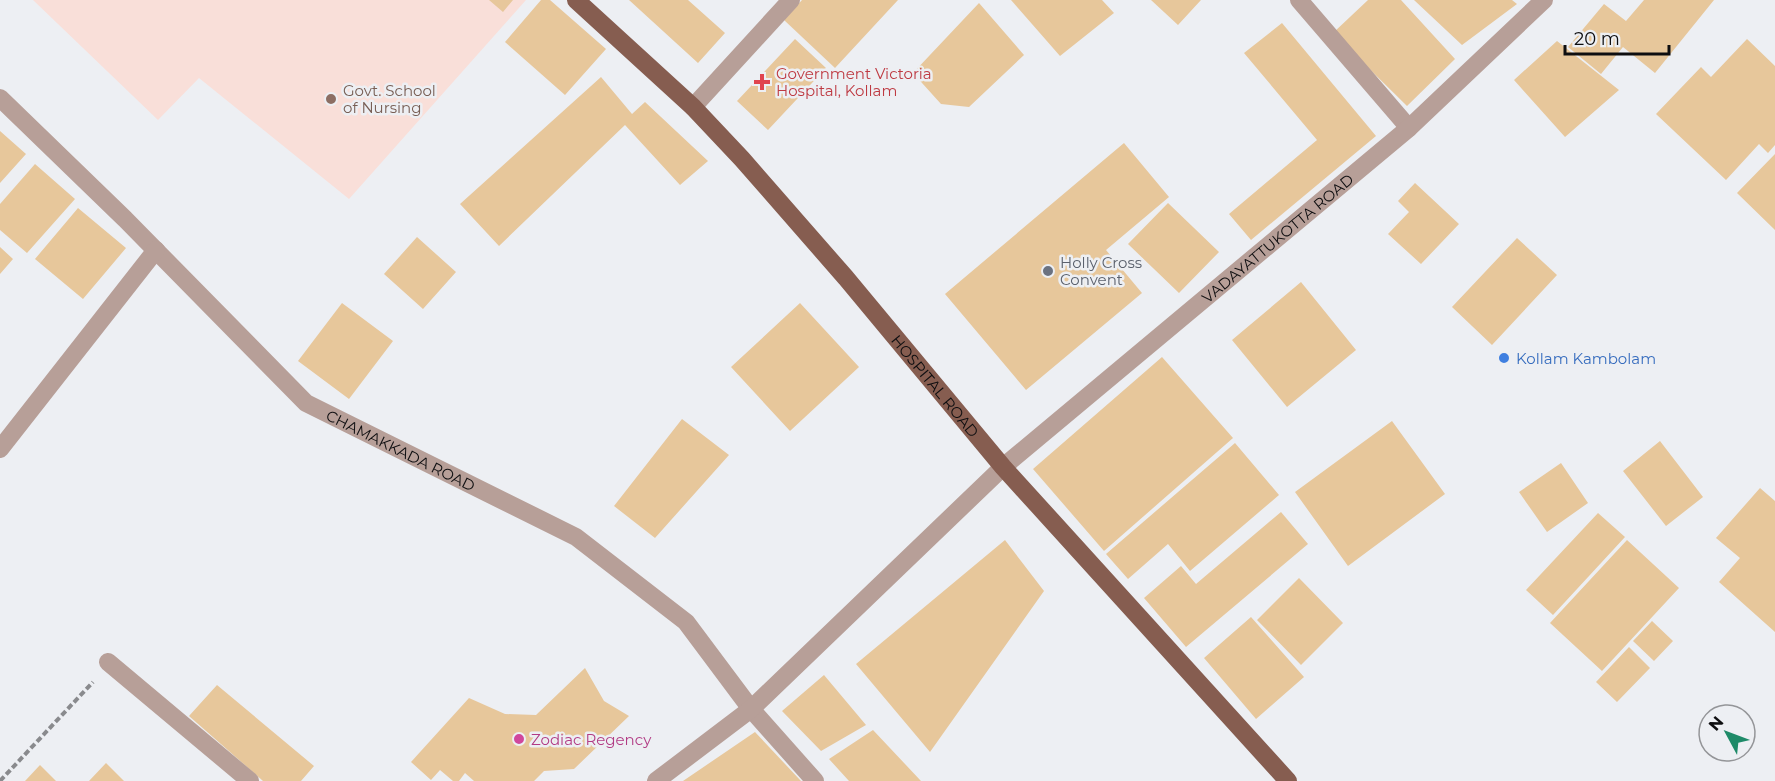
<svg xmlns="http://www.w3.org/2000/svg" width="1775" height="781" viewBox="0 0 1775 781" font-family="Montserrat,sans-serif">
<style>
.education{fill:#f9dfd9}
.building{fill:#e7c79b}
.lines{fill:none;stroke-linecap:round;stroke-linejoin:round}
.path{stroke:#898a8d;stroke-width:4;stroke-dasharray:6 3;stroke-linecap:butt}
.minor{stroke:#b79f98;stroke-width:18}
.major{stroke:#865d50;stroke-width:18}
.health-dot{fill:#e0444e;stroke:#edeff3;stroke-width:2}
.education-dot{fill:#8d6e63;stroke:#edeff3;stroke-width:2}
.worship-dot{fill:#6b7280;stroke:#edeff3;stroke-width:2}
.shop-dot{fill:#3f7fe0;stroke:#edeff3;stroke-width:2}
.hotel-dot{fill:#d1479c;stroke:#edeff3;stroke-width:2}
.labels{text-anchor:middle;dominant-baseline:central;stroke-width:5;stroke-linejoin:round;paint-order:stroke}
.health-label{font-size:15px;fill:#be3a42;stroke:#edeff3;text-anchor:start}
.education-label{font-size:15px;fill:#785e54;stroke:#edeff3;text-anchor:start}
.street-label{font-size:15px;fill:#0e0e10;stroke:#edeff3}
.worship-label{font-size:15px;fill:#5b616d;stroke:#edeff3;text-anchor:start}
.shop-label{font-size:15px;fill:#366cbe;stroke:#edeff3;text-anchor:start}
.hotel-label{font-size:15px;fill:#b23c85;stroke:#edeff3;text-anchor:start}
</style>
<rect width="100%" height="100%" fill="#edeff3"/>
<path class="education" d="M 33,0 L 526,0 L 349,199 L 199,78 L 158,120 Z"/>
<path class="building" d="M 489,0 L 513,0 L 503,12 Z
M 541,0 L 550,0 L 606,49 L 565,95 L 505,42 Z
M 629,0 L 688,0 L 725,33 L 698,63 Z
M 802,0 L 898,0 L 835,68 L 784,20 Z
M 1011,0 L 1102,0 L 1114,13 L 1060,56 Z
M 1151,0 L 1201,0 L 1178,25 Z
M 1368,0 L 1401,0 L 1455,59 L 1407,106 L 1333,33 Z
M 1414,0 L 1512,0 L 1517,4 L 1462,45 Z
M 1644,0 L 1714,0 L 1655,73 L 1623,47 L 1601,74 L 1568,47 L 1604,4 L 1626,21 Z
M 979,3 L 1024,55 L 969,107 L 941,104 L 913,73 Z
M 1282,23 L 1376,136 L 1251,240 L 1229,214 L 1317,140 L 1244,53 Z
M 795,39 L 826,68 L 768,130 L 737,101 Z
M 1747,39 L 1775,66 L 1775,145 L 1768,153 L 1759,144 L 1726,180 L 1656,114 L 1701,67 L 1711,77 Z
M 1557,41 L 1619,90 L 1565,137 L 1514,80 Z
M 601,77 L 632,114 L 645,102 L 708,161 L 680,185 L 625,125 L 499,246 L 460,204 Z
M 0,131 L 26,154 L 0,183 Z
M 1124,143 L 1169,197 L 1106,250 L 1142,293 L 1026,390 L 945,294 Z
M 1775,154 L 1775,230 L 1737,193 Z
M 35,164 L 75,199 L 27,253 L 0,230 L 0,204 Z
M 1415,183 L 1459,224 L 1421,264 L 1388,234 L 1409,212 L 1398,201 Z
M 1168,203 L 1219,252 L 1179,293 L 1128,244 Z
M 78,208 L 126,248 L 83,299 L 35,259 Z
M 417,237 L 456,272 L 423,309 L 384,274 Z
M 1517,238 L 1557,275 L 1492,345 L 1452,307 Z
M 0,247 L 13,259 L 0,274 Z
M 1301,282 L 1356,350 L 1287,407 L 1232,340 Z
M 342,303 L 393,341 L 349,399 L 298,361 Z
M 800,303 L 859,367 L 790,431 L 731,367 Z
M 1162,357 L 1233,438 L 1104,551 L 1033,469 Z
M 682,419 L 729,455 L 655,538 L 614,506 Z
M 1392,421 L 1445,494 L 1348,566 L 1295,492 Z
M 1660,441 L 1703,497 L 1666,526 L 1623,471 Z
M 1235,443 L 1279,495 L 1190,571 L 1168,544 L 1128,579 L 1106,554 Z
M 1561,463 L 1588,503 L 1547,532 L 1519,492 Z
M 1760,488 L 1775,501 L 1775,632 L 1719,582 L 1740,558 L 1716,538 Z
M 1281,512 L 1308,544 L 1186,647 L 1144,598 L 1181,566 L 1196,584 Z
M 1598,513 L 1625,537 L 1553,615 L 1526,590 Z
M 1005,540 L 1044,591 L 930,752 L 856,664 Z
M 1627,540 L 1679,588 L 1602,671 L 1550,623 Z
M 1299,578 L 1343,623 L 1301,665 L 1257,620 Z
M 1251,617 L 1304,677 L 1256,719 L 1204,658 Z
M 1652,621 L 1673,641 L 1654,661 L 1633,641 Z
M 1629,647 L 1650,668 L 1617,702 L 1596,682 Z
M 585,668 L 604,701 L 629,716 L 574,769 L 544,771 L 534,781 L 474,781 L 465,773 L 459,781 L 453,781 L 440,770 L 431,780 L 411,762 L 469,698 L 505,714 L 536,715 Z
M 824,675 L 866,725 L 821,751 L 782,711 Z
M 217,685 L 314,766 L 301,781 L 263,781 L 189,716 Z
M 873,730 L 921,781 L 849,781 L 829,759 Z
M 755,732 L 801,781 L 683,781 Z
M 106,763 L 124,781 L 89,781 Z
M 40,765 L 56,781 L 25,781 Z"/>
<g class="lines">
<path class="path" d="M 0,781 L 93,682"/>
<g class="minor">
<path d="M 1299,0 L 1409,128"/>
<path id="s1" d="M 0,98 L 125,219 L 306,403 L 576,537 L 686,622 L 751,709 L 815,781"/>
<path d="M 693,107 L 791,0"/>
<path d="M 0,449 L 156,250"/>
<path d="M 108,662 L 250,781"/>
<path id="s2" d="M 656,781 L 751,709 L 1003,467 L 1409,128 L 1544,0"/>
</g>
<path class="major" id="s3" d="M 576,0 L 693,107 L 742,159 L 846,278 L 1003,467 L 1288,781"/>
</g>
<path class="health-dot" d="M759 73h6v6h6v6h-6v6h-6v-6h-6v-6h6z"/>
<circle class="education-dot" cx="331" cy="99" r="6"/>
<circle class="worship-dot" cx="1048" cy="271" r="6"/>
<circle class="shop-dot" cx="1504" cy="358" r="6"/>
<circle class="hotel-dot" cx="519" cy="739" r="6"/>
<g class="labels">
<g class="health-label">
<text x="776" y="73">Government Victoria<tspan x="776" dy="17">Hospital, Kollam</tspan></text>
</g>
<g class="education-label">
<text x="343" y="90">Govt. School<tspan x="343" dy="17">of Nursing</tspan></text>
</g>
<g class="street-label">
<text stroke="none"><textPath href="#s2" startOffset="826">VADAYATTUKOTTA ROAD</textPath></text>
<text stroke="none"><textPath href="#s3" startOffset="528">HOSPITAL ROAD</textPath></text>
<text stroke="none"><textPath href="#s1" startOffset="538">CHAMAKKADA ROAD</textPath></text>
</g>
<g class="worship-label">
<text x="1060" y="262">Holly Cross<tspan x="1060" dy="17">Convent</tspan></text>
</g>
<g class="shop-label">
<text x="1516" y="358">Kollam Kambolam</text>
</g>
<g class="hotel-label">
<text x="531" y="739">Zodiac Regency</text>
</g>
</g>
<g transform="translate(1727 733) rotate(311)"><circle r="28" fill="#edeff3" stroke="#949598" stroke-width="1.5"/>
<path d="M0-4.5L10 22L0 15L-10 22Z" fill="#1e8a68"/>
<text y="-9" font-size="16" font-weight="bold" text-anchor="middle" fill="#0e0e10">N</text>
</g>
<path d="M1565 45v9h104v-9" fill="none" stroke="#0e0e10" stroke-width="3"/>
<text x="1574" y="45" font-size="18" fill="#0e0e10" stroke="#edeff3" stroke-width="4.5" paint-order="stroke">20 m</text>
</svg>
